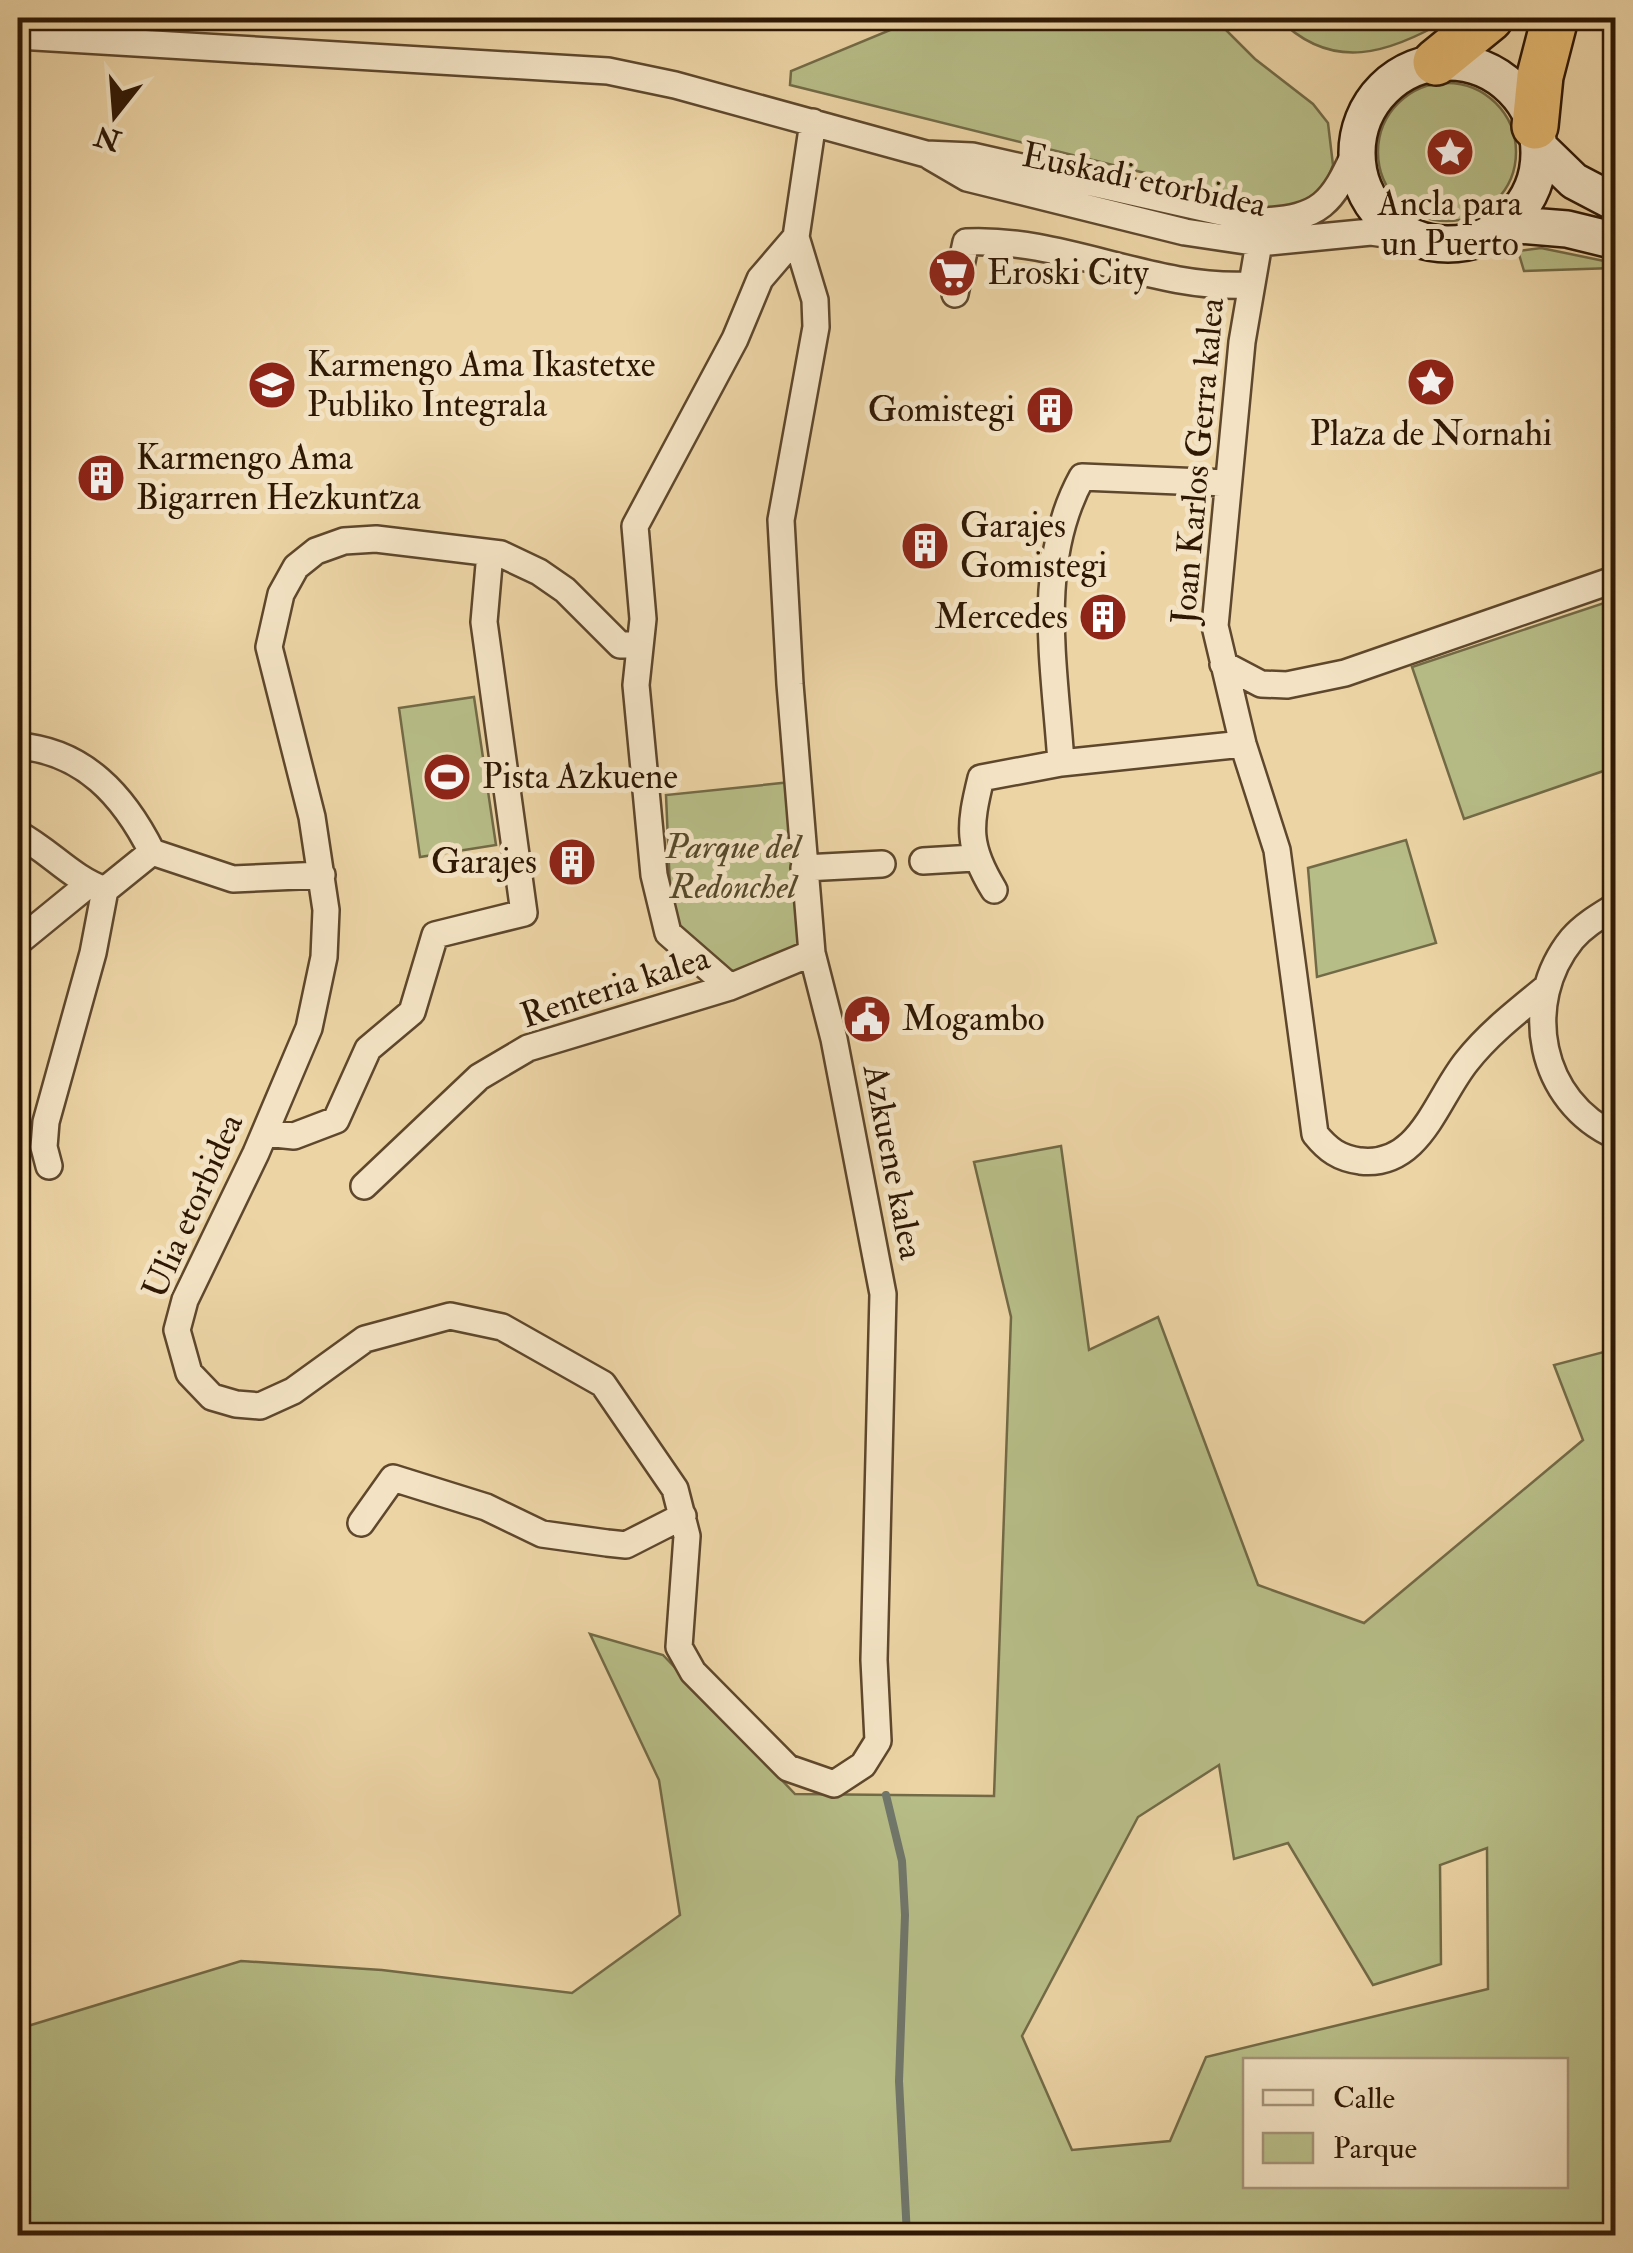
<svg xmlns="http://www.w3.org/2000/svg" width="1633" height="2253" viewBox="0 0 1633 2253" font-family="'IM FELL Double Pica',serif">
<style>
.green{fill:#b7bd87;stroke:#726a46;stroke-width:2.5;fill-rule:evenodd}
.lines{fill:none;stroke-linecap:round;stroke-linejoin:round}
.stream{stroke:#70776b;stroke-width:8}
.street-casing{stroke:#5e472c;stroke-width:30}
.secondary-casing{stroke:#2e1804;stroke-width:40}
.highway-casing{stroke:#2e1804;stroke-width:50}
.street{stroke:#f3e3c4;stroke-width:25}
.secondary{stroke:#f3e3c4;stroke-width:35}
.highway{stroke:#e6ba72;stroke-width:45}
.labels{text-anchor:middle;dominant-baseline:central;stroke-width:10;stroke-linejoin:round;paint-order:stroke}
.street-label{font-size:35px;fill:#2e1804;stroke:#f3e3c4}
.poi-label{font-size:35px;fill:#2e1804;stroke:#f3e3c4;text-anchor:start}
.park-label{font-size:35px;font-style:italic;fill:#574a2b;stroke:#f3e3c4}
</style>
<rect width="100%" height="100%" fill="#ecd4a5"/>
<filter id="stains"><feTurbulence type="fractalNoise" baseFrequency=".002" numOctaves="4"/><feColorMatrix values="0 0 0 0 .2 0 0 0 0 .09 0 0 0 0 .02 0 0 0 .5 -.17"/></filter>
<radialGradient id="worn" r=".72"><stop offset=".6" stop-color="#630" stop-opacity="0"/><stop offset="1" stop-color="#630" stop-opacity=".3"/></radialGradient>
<path class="green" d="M 919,18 L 1214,18 L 1255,59 L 1313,104 L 1328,123 L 1333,165 L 1324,188 L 1305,205 L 1281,213 L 1187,199 L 1157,176 L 790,85 L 791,71 Z
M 1278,18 L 1450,18 C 1389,54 1332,73 1278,18 Z
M1378 152a69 69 0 1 1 138 0a69 69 0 1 1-138 0Z
M 1541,248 L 1614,263 L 1613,268 L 1524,271 L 1518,251 Z
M 1604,603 L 1615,638 L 1615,767 L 1464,819 L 1412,667 Z
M 474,697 L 496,845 L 420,857 L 399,708 Z
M 792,782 L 804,948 L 730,980 L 679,932 L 670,889 L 666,795 Z
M 1406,840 L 1436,943 L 1317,977 L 1308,868 Z
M 1061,1146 L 1089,1350 L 1158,1317 L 1258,1585 L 1364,1623 L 1583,1440 L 1554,1365 L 1615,1349 L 1615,2235 L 18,2236 L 18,2029 L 241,1961 L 382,1970 L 572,1993 L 680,1915 L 659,1780 L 590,1634 L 663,1655 L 795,1794 L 994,1796 L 1011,1317 L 974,1162 ZM 1219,1765 L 1234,1859 L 1288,1843 L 1373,1985 L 1441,1964 L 1440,1865 L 1487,1848 L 1488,1989 L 1206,2057 L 1170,2141 L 1072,2150 L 1022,2036 L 1138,1817 ZM 1246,2060 L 1566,2060 L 1566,2186 L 1246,2186 Z"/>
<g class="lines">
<path class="stream" d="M 886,1795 L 902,1861 L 905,1915 L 899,2081 L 907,2236"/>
<g class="street-casing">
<path id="street" d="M 18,36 L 608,71 L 675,85 L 926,154 L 972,156 L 1261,221 C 1321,218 1332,204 1356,150
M 931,157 L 967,178 L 1185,232 L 1259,243 L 1371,232 L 1414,238
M 1259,243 L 1242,342 L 1215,626 L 1243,744 L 1277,850 L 1315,1134 C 1328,1150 1339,1158 1360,1161 C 1420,1168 1436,1099 1467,1061 C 1489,1033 1519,1010 1547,987
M 955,294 L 966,242 C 1062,237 1153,290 1249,285
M 1227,483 L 1082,477 C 1034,564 1055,667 1061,763 L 1243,744
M 639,645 L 620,645 L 565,590 L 539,572 L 501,554 L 376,539 L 344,541 L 316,551 L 296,567 L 281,594 L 269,647 L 312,817 L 326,910 L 324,957 L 309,1028 L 256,1153 L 185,1300 L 177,1330 L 189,1373 L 212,1397 L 236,1404 L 260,1406 L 293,1391 L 365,1339 L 450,1316 L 502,1327 L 603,1384 L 675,1489 L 687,1536 L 679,1647 L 693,1672 L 788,1768 L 834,1784 L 863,1765 L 878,1741 L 874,1660 L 883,1294 L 834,1039 L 812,953 L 790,684 L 781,520 L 816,327 L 815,300 L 796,237 L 813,122
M 1223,664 L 1261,684 L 1287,685 L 1345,673 L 1616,579
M 18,746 C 84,751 124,796 152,852
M 18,834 C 50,851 71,878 105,890
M 152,852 L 233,879 L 322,875
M 923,861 L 974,858
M 804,868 L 882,864
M 994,890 C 967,846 969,827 981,778 L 1061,763
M 1616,906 C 1600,916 1584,925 1572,939 C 1520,1003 1539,1102 1616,1136
M 18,942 L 89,884
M 730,987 L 668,933 L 654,875 L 636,685 L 643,619 L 635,526 L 735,339 L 760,279 L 796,237
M 265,1133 L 294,1136 L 336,1120 L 368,1049 L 412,1012 L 435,935 L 524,913 L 484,622 L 490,553
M 49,1166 L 44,1147 L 46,1122 L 93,953 L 105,890 L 152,852
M 364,1186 L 479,1077 L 528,1048 L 730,987 L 812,953
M 361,1523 L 393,1478 L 486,1507 L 542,1534 L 607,1543 L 626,1545 L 683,1516"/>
</g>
<g class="secondary-casing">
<path id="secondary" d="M1357 153a91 91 0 1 1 182 0a91 91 0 1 1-182 0Z
M 1539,147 L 1574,181 L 1616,203
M 1505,224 L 1567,229 L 1616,241"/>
</g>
<g class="highway-casing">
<path id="highway" d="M 1436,62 L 1490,18
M 1535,126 L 1540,76 L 1555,18"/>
</g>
<use href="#street" class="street"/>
<use href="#secondary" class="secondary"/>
<use href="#highway" class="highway"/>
</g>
<defs>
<g id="sight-disc" transform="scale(2.5)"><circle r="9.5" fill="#8f2418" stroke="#f3e3c4"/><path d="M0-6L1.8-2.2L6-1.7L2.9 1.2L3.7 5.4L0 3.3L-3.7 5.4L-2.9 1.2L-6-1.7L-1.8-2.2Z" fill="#fff"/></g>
<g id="supermarket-disc" transform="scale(2.5)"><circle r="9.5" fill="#8f2418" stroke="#f3e3c4"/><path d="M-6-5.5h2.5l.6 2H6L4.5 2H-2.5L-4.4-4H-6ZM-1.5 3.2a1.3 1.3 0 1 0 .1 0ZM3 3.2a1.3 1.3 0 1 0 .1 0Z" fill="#fff"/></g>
<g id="school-disc" transform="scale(2.5)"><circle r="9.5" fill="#8f2418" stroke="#f3e3c4"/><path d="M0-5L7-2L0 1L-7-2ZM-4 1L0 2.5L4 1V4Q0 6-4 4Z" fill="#fff"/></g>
<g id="building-disc" transform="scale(2.5)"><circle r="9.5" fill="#8f2418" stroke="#f3e3c4"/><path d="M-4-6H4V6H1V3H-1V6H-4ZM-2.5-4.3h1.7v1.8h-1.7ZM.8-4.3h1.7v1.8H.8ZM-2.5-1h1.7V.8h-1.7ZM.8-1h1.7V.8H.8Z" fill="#fff"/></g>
<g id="stadium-disc" transform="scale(2.5)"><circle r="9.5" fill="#8f2418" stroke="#f3e3c4"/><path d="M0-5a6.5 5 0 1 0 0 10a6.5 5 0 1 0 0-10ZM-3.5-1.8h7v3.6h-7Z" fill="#fff"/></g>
<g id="civic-disc" transform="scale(2.5)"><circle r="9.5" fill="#8f2418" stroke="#f3e3c4"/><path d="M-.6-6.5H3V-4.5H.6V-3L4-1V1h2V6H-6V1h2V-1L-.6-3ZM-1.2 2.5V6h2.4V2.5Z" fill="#fff"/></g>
</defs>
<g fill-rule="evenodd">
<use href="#sight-disc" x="1450" y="152"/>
<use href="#supermarket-disc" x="952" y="273"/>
<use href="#sight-disc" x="1431" y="382"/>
<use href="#school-disc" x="272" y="385"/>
<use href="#building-disc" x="1050" y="410"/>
<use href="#building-disc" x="101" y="478"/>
<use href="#building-disc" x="925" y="546"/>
<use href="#building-disc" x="1103" y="617"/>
<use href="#stadium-disc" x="447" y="777"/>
<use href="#building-disc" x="572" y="862"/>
<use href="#civic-disc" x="867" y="1019"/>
</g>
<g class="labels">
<g class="street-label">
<text transform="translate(1144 180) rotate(12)">Euskadi etorbidea</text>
<text transform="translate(1198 461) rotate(-85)">Joan Karlos Gerra kalea</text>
<text transform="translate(615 987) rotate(-18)">Renteria kalea</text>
<text transform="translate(893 1162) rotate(79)">Azkuene kalea</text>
<text transform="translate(193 1206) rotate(-66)">Ulia etorbidea</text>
</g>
<g class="poi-label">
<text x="1450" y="204" text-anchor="middle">Ancla para<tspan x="1450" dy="40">un Puerto</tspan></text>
<text x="987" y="273">Eroski City</text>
<text x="307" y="365">Karmengo Ama Ikastetxe<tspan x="307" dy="40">Publiko Integrala</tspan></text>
<text x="1015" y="410" text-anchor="end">Gomistegi</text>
<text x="1431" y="434" text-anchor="middle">Plaza de Nornahi</text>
<text x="136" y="458">Karmengo Ama<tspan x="136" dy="40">Bigarren Hezkuntza</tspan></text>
<text x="960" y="526">Garajes<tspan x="960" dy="40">Gomistegi</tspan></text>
<text x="1068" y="617" text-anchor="end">Mercedes</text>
<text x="482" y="777">Pista Azkuene</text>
<text x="537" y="862" text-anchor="end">Garajes</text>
<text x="902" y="1019">Mogambo</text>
</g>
<g class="park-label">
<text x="733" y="847">Parque del<tspan x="733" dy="40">Redonchel</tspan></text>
</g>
</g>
<rect width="1633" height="2253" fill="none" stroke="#ecd4a5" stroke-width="60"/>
<rect x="20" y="20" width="1593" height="2213" fill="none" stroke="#2e1804" stroke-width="5"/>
<rect x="30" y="30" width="1573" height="2193" fill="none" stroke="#2e1804" stroke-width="2.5"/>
<rect x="1243" y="2058" width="325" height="130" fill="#f3e3c4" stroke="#a49277" stroke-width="2.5"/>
<rect x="1263" y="2090" width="50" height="15" fill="#f3e3c4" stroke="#a49277" stroke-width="2.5"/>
<text x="1333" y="2108" font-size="30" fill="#2e1804">Calle</text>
<rect x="1263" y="2133" width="50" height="30" fill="#b7bd87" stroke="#a49277" stroke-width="2.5"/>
<text x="1333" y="2158" font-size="30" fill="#2e1804">Parque</text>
<g transform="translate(115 115) rotate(197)" stroke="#f3e3c4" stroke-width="8" paint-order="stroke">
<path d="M0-8L18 38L0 25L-18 38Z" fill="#2e1804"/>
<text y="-15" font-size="28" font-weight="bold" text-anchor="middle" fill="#2e1804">N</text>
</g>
<rect width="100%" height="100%" filter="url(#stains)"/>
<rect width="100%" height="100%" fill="url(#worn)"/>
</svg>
